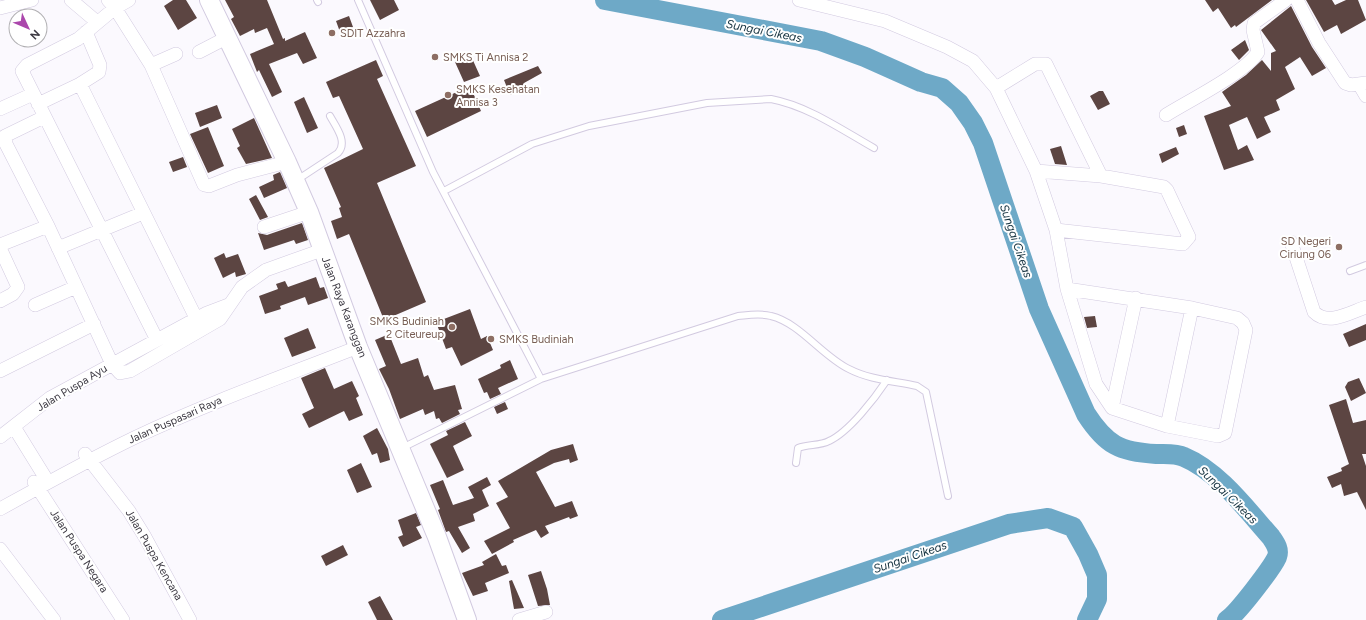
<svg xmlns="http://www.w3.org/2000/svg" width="1366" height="620" viewBox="0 0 1366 620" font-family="Figtree,sans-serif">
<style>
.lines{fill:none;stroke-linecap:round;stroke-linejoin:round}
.river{stroke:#6ea9c7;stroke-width:20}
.building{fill:#5c4542}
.lane-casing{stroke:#d2cae0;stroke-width:8}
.street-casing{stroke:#d2cae0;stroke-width:14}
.secondary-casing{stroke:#d2cae0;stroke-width:20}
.lane{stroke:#fff;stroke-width:6}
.street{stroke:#fff;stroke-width:13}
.secondary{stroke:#fff;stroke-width:18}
.education-dot{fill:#8d6e63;stroke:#fff;stroke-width:1.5}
.labels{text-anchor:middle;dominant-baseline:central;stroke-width:4;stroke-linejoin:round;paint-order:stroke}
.education-label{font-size:11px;fill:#785e54;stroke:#fff;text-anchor:start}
.street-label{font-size:11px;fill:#3c3942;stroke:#fff}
.water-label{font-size:12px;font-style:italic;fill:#15323f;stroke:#fff}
</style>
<rect width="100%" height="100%" fill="#fbf9fe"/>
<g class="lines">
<path class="river" d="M 605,0 L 821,41 L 865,57 L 921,82 L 942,88 L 959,103 L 973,123 L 983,143 L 1039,309 L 1086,414 C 1106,445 1120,452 1156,454 C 1165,454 1176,453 1184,457 C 1218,471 1247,510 1271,537 C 1275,543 1280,549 1277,557 C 1272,568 1237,614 1227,620
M 722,620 L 1009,524 L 1048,518 L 1073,527 L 1088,554 L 1097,575 L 1097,599 L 1087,620"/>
</g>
<path class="building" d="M 173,0 L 186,0 L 197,18 L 178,30 L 164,6 Z
M 225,0 L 267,0 L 283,39 L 285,38 L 285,41 L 305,32 L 317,58 L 303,64 L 297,53 L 269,64 L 282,92 L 272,97 L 259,70 L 257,72 L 250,54 L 274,44 L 267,28 L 255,33 L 254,29 L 240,36 L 231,19 L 234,17 Z
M 370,0 L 394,0 L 399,10 L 380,20 Z
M 1205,0 L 1272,0 L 1236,27 L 1235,25 L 1231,28 L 1218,8 L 1213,12 Z
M 1306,0 L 1332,0 L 1335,5 L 1346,0 L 1358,0 L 1366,20 L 1341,34 L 1337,25 L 1324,32 Z
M 1291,6 L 1312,47 L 1326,68 L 1312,76 L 1300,57 L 1285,67 L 1295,89 L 1276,100 L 1280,110 L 1264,117 L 1271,132 L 1257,139 L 1247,117 L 1229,125 L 1238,150 L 1247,145 L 1254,160 L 1224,170 L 1204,116 L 1231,106 L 1222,92 L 1246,75 L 1262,60 L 1271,71 L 1271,53 L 1276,51 L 1261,30 Z
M 349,16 L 353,27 L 340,32 L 336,21 Z
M 1245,40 L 1249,50 L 1239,60 L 1231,50 Z
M 471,56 L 480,76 L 464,82 L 455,62 Z
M 376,60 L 383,76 L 377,79 L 416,166 L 377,183 L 426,302 L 384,320 L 349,234 L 337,239 L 331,221 L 342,217 L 339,208 L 341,207 L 324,168 L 363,149 L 339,96 L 333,98 L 326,82 Z
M 538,66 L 542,73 L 524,83 L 526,88 L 510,95 L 504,80 Z
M 470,86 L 481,111 L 427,137 L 415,111 Z
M 1099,91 L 1103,91 L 1110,104 L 1098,110 L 1090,96 Z
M 304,97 L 318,128 L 307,133 L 294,102 Z
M 217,105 L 222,118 L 200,127 L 195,113 Z
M 254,118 L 272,158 L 246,164 L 237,148 L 240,146 L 232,129 Z
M 1184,125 L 1187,134 L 1179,137 L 1176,128 Z
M 208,127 L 224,166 L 208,173 L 190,134 Z
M 1061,146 L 1067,165 L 1055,164 L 1050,149 Z
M 1176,147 L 1179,154 L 1162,163 L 1159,154 Z
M 183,157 L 187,167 L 173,172 L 169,162 Z
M 280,172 L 287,188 L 264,198 L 259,187 L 274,180 L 273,175 Z
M 256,195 L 268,217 L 260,220 L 249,199 Z
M 302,223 L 308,240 L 296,244 L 294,240 L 264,250 L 258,233 L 267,235 Z
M 224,253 L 226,258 L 238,254 L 246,274 L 236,277 L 235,272 L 223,278 L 214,258 Z
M 316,277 L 320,288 L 324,287 L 328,298 L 308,305 L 305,297 L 280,306 L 281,309 L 265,314 L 259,296 L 278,289 L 276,284 L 285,281 L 288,287 Z
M 470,309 L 481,339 L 487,336 L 493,350 L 461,366 L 452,347 L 446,349 L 436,322 Z
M 1095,316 L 1097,327 L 1087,328 L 1084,317 Z
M 1366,324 L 1366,340 L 1349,347 L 1343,334 Z
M 308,328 L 316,348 L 292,357 L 284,338 Z
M 389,334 L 401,364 L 418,358 L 424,377 L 428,375 L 434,390 L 455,385 L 462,409 L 458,410 L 460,414 L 442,423 L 439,418 L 436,419 L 434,411 L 425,415 L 423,409 L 400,419 L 389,389 L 379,369 L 386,366 L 375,340 Z
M 510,360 L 518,379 L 498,388 L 501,394 L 490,399 L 487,392 L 484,393 L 478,379 L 501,368 L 500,365 Z
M 325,368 L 334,389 L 352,381 L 359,396 L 356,398 L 363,415 L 349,421 L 344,411 L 309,428 L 302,414 L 314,408 L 301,378 Z
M 1359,378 L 1366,393 L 1351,401 L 1345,387 L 1348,382 Z
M 1346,399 L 1353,423 L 1366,420 L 1366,454 L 1362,454 L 1366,466 L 1366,510 L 1357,492 L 1344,496 L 1341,484 L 1332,488 L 1327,477 L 1342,471 L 1341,468 L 1349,464 L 1329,405 Z
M 505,402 L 508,409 L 497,414 L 494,407 Z
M 465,422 L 472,436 L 453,446 L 464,470 L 447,478 L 430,444 L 448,435 L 446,431 Z
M 377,428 L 388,449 L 390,460 L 380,463 L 377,453 L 372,455 L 363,436 Z
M 573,444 L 578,460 L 570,463 L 569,459 L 554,463 L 536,472 L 555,507 L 572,501 L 578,516 L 570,519 L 569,517 L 545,526 L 549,533 L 541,538 L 536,530 L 513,540 L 514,542 L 492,554 L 484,541 L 510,528 L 496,503 L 508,497 L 498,481 L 551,450 Z
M 361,463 L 372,487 L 357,493 L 347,470 Z
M 487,477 L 491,485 L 482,490 L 489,506 L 473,514 L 475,521 L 458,527 L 470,548 L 462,553 L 449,531 L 446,532 L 438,510 L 440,509 L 430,485 L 443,480 L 453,505 L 474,498 L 468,487 Z
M 416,513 L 421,525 L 416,527 L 422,538 L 403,547 L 398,537 L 403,535 L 398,520 Z
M 343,545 L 348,555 L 326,566 L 321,556 Z
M 496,554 L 502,566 L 506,565 L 509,573 L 485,583 L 488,591 L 473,596 L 462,573 L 484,565 L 482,562 Z
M 541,571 L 547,589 L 550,605 L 538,606 L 528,575 Z
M 512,580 L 524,608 L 514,609 L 509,581 Z
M 380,596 L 393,620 L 377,620 L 368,602 Z"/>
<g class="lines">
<g class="lane-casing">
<path id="lane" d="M 317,0 L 318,2
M 358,0 L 433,172 L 541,379
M 297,180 L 338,153 C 348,142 336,127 330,116
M 444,191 L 532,144 L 589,126 L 707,103 L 771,99 C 808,106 842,130 874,148
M 1350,271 L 1366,265
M 402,448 L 541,379 L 738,316 C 749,315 760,313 771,316 C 800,323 822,356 849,369 C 870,380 895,381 917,386 L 926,392 L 948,496
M 796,463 L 798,448 C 808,444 820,446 829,441 C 849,432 875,398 887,380"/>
</g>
<g class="street-casing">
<path id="street" d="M 71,0 L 97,22
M 108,0 L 115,8 L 151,65 L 204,185 L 209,186 L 237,175 L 287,162
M 129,0 L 115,8 L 78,39 L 27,65 L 22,71 L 157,340
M 799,0 L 885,21 L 947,47 L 973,61 L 996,88 L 1036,171 L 1056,230 L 1183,244 L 1189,237 L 1167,190 L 1164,187 L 1101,176
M 1297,0 L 1319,43 L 1345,83 L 1351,85 L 1366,83
M 0,8 L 32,0
M 199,52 L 228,37
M 151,65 L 176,54
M 80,84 L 196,318
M 1359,84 L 1366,96
M 996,88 L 1035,64 L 1046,64 L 1101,176 L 1036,171
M 38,104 L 80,84 L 99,72 L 100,65 L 86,32
M 0,109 L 33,94
M 1166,115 C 1188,101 1245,73 1258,52 L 1253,30 L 1254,23 L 1286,0
M 44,117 L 5,136 L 6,144 L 48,226 L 112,364 L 120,373 L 130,371 L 220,319 L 242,287 L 266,270 L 322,250
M 264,227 L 309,212
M 1056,230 L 1067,289 L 1096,384 L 1112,408 L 1167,426 L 1218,436 L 1225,433 L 1246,330 L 1243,323 L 1237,318 L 1192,308 L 1067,289
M 1291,242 L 1314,312 C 1328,326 1349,313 1366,307
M 0,245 L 48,226
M 0,248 L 18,287 L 13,294 L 0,301
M 58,248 L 143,213
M 35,305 L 76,287
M 0,371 L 94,324
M 1112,408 L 1136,298
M 1167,426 L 1192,308
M 14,427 L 48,482
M 0,437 L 50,398 L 207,313 L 228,305
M 85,454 L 129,511 L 145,537 L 190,620
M 34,482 L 123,620
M 0,509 C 45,484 90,459 136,437 C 208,403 284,376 358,347
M 0,549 L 54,620
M 519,620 L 546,612"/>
</g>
<g class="secondary-casing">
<path id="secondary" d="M 209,0 L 287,162 L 309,212 L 358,347 L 437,537 L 467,620"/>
</g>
<use href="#lane" class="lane"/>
<use href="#street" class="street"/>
<use href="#secondary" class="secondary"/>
</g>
<g class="education-dot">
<circle cx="332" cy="33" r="4"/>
<circle cx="435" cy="57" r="4"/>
<circle cx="448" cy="95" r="4"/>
<circle cx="1339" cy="247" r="4"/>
<circle cx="452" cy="327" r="4"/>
<circle cx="491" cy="339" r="4"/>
</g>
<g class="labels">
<g class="education-label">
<text x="340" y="33">SDIT Azzahra</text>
<text x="443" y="57">SMKS Ti Annisa 2</text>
<text x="456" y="89">SMKS Kesehatan<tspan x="456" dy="13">Annisa 3</tspan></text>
<text x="1331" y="241" text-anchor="end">SD Negeri<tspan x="1331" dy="13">Ciriung 06</tspan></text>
<text x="444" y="321" text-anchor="end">SMKS Budiniah<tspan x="444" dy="13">2 Citeureup</tspan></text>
<text x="499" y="339">SMKS Budiniah</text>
</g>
<g class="street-label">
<text transform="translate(344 307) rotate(69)">Jalan Raya Karanggan</text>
<text transform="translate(72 388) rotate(-31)">Jalan Puspa Ayu</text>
<text transform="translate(175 420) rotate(-24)">Jalan Puspasari Raya</text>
<text transform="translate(79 551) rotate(57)">Jalan Puspa Negara</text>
<text transform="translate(154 555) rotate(60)">Jalan Puspa Kencana</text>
</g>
<g class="water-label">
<text transform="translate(764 31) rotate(11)">Sungai Cikeas</text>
<text transform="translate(1016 241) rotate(71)">Sungai Cikeas</text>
<text transform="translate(1228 495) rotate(44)">Sungai Cikeas</text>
<text transform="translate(910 557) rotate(-19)">Sungai Cikeas</text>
</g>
</g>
<g transform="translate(28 28) rotate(134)"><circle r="19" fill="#ffffff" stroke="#b1b0b3"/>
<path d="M0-3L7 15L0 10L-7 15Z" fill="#ab47ac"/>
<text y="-6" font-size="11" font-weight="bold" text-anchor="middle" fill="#3c3942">N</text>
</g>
</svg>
